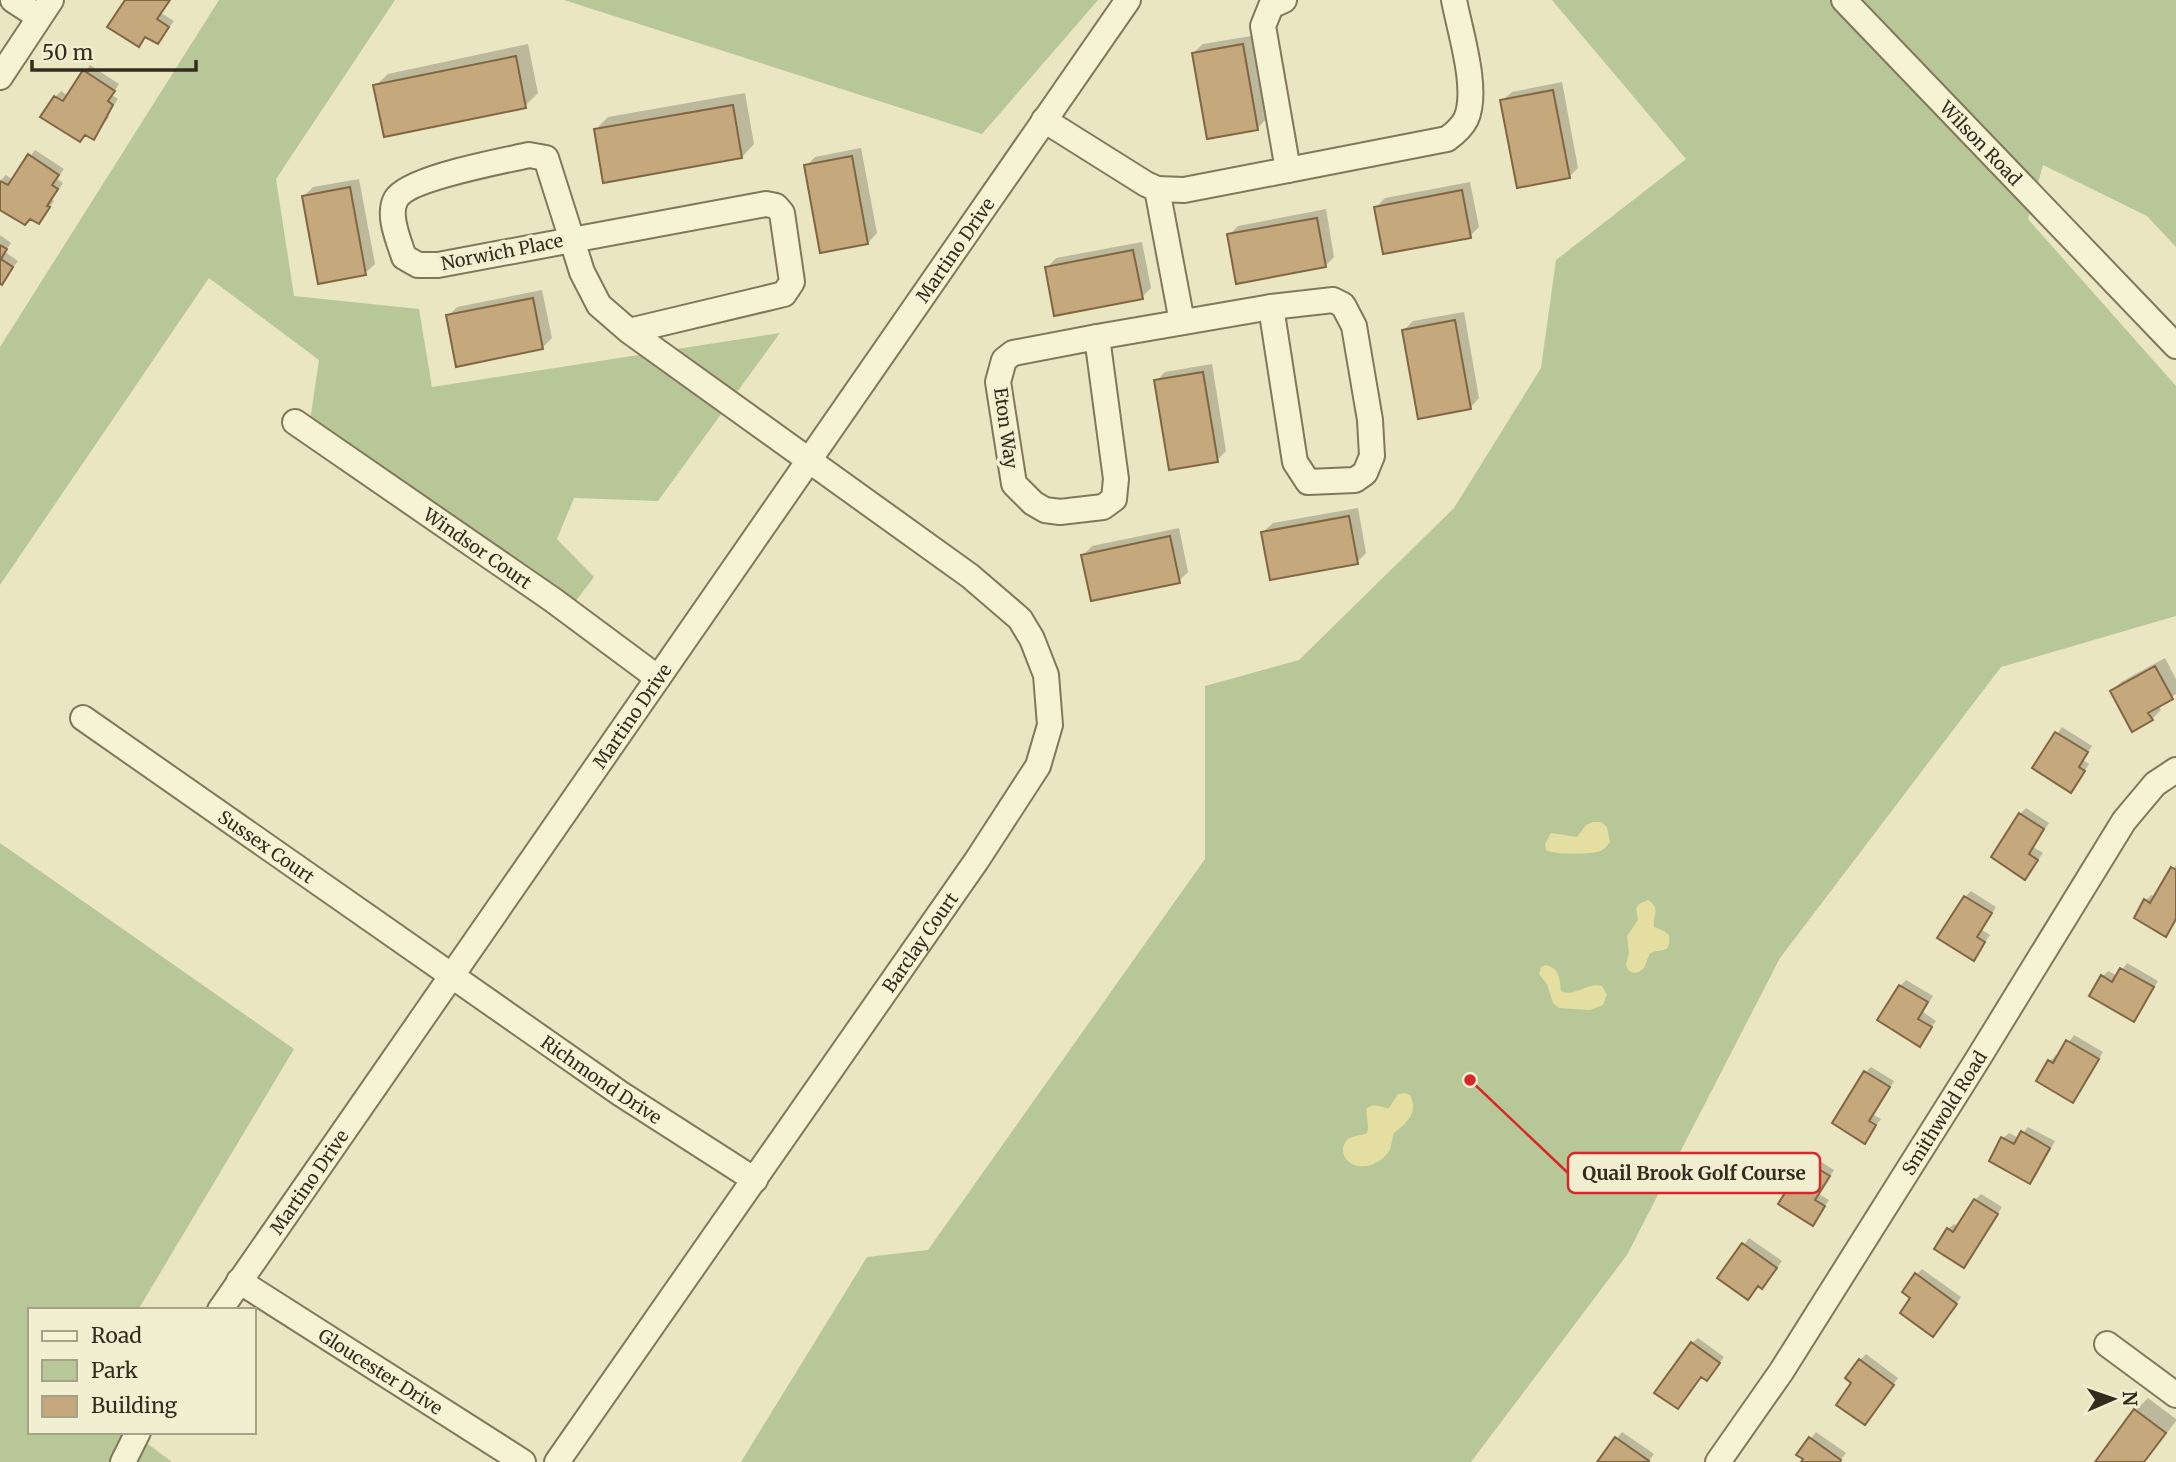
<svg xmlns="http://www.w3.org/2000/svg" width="2176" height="1462" viewBox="0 0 2176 1462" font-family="Merriweather,serif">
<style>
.green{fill:#b8c797}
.sand{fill:#e4dfa1}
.shadow{fill:#0003}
.building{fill:#c5a87b;stroke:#806642;stroke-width:2}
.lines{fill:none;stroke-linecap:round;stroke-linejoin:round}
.minor-casing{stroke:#82775b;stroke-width:28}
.minor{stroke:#f6f2d4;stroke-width:24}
.labels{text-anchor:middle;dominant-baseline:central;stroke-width:7;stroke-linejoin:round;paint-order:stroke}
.street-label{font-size:18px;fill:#332c1e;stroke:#f2efd1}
.leader{fill:none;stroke:#d62828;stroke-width:2.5}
.callout-dot{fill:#d62828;stroke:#f2efd1;stroke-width:2.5}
.callout{fill:#f2efd1;stroke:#d62828;stroke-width:2.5}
.callout-label{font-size:19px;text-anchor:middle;font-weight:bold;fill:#332c1e}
</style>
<rect width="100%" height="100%" fill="#eae6c2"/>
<path class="green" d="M 219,0 L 395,0 L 276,179 L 294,296 L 419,309 L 432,387 L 780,333 L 658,501 L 574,498 L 557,539 L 594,577 L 563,618 L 307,441 L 319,360 L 209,278 L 0,585 L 0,347 Z
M 564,0 L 1098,0 L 982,134 Z
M 1552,0 L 2176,0 L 2176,247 L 2147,216 L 2043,165 L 2028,219 L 2176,386 L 2176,616 L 2001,667 L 1780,958 L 1627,1255 L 1471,1462 L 741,1462 L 867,1257 L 928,1250 L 1205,859 L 1205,686 L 1299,660 L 1454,508 L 1541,368 L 1556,260 L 1686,159 Z
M 0,843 L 294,1049 L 138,1310 L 30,1310 L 30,1432 L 132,1432 L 172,1462 L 0,1462 Z"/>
<path class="sand" d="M 1593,822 L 1601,822 L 1607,827 L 1610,842 C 1606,847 1603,851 1597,852 C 1587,854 1554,855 1546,850 L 1545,844 L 1551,833 L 1577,837 L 1586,825 Z
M 1648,900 C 1662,910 1652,914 1654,927 L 1664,931 L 1669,935 C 1671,955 1662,948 1650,953 L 1644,968 L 1639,972 L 1633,973 L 1628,970 L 1626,965 L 1629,953 L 1627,936 L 1638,920 L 1636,909 L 1639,904 Z
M 1546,965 C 1559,968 1560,979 1561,991 C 1575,998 1587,982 1602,986 L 1607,995 L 1603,1005 L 1590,1010 L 1559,1008 L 1553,1003 L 1547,984 L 1539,974 L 1541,967 Z
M 1405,1093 L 1410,1095 C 1419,1113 1407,1122 1394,1133 C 1392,1138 1392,1144 1390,1149 C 1389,1152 1385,1156 1383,1158 C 1358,1179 1333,1156 1347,1140 C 1352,1135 1361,1136 1367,1133 C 1370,1124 1365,1117 1367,1108 C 1376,1102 1379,1108 1389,1108 L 1398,1094 Z"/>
<path class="shadow" d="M 127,0 L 170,0 L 161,13 L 174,21 L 158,42 L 146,35 L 138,44 Z
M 1251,36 L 1266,119 L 1257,129 L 1193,53 L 1203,44 Z
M 528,44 L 538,93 L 525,106 L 375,86 L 388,74 Z
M 90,65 L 119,84 L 112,95 L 118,99 L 107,115 L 109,117 L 94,138 L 55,97 L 61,91 L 68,96 Z
M 1562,82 L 1578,168 L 1569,177 L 1502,101 L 1512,92 Z
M 745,93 L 754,144 L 742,157 L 596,129 L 608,117 Z
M 861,148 L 877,233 L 868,243 L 806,166 L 815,157 Z
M 35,150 L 64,169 L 57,179 L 63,183 L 52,200 L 54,201 L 39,222 L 0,208 L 0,181 L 6,175 L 13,180 Z
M 359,179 L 375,264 L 365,273 L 304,196 L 313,187 Z
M 1470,182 L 1479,227 L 1470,236 L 1376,207 L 1385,198 Z
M 1326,209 L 1334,257 L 1325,266 L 1229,235 L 1238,226 Z
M 0,235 L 11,243 L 5,252 L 18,261 L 1,283 Z
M 1142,242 L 1151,288 L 1142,297 L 1047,268 L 1056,258 Z
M 542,290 L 552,338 L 542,348 L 448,316 L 457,307 Z
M 1464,312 L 1479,398 L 1470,408 L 1404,330 L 1413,321 Z
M 1212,364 L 1226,451 L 1217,460 L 1156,381 L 1165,372 Z
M 1358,508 L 1366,553 L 1357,562 L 1263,532 L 1273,523 Z
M 1179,528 L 1188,572 L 1179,581 L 1083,555 L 1092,546 Z
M 2165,658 L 2176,679 L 2176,694 L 2158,705 L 2161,710 L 2152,719 L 2112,691 L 2121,682 Z
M 2062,727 L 2092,746 L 2083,760 L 2089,764 L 2076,785 L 2034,768 Z
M 2026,808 L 2049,823 L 2033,847 L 2043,853 L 2025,877 L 2020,814 Z
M 2176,865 L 2176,921 L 2165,935 L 2146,900 L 2151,895 L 2156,897 Z
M 1971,891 L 1996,907 L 1982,930 L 1990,935 L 1973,959 L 1965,897 Z
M 2127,963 L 2158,981 L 2139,1014 L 2134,1020 L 2103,976 L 2108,971 L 2118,976 Z
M 1906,980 L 1933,996 L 1923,1012 L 1936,1021 L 1920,1044 L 1880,1020 L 1900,986 Z
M 2074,1035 L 2103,1052 L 2078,1095 L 2072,1100 L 2038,1080 L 2050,1061 L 2056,1055 L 2058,1057 Z
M 1871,1067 L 1894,1081 L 1874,1115 L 1881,1119 L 1864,1141 L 1866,1072 Z
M 2028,1127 L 2055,1141 L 2036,1176 L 2030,1182 L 2003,1138 L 2009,1133 L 2019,1138 Z
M 1812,1156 L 1834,1170 L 1819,1194 L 1829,1200 L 1812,1224 L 1781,1204 L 1807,1162 Z
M 1981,1194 L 2002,1207 L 1970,1260 L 1964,1266 L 1948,1229 L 1954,1224 L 1959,1226 L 1975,1200 Z
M 1749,1238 L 1782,1261 L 1768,1281 L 1762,1287 L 1759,1285 L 1748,1298 L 1719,1278 Z
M 1922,1269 L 1961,1297 L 1938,1329 L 1913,1298 L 1916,1275 Z
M 1698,1338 L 1724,1357 L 1707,1379 L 1702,1375 L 1678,1407 L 1692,1343 Z
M 1866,1354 L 1898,1378 L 1870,1417 L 1854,1383 L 1860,1360 Z
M 2148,1398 L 2176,1419 L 2176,1421 L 2145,1462 L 2097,1462 L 2136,1410 Z
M 1622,1432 L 1654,1454 L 1648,1462 L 1599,1462 Z
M 1816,1432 L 1846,1453 L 1839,1462 L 1803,1462 L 1805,1459 L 1799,1454 Z"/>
<path class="building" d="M 125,0 L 170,0 L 157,19 L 169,27 L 158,44 L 145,37 L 139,47 L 107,27 Z
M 1243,44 L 1258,130 L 1207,139 L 1192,53 Z
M 516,56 L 526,108 L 384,137 L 373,85 Z
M 83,70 L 115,91 L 108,101 L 113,105 L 94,140 L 85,135 L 80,142 L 40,117 L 54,96 L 63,101 Z
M 1553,90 L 1570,178 L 1517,188 L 1500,100 Z
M 733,105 L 742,158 L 603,183 L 594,129 Z
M 28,154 L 59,175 L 52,185 L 58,189 L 47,206 L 50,207 L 39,224 L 30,219 L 25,225 L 0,210 L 0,181 L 8,185 Z
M 852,156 L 868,244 L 820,253 L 804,165 Z
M 350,187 L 366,275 L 318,284 L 302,196 Z
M 1462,190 L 1471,238 L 1383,254 L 1374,207 Z
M 1317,218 L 1326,267 L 1236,284 L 1227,234 Z
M 0,245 L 7,249 L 1,259 L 13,267 L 2,285 L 0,284 Z
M 1133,250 L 1143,299 L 1054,316 L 1045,267 Z
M 533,298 L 543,349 L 456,367 L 446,315 Z
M 1455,320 L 1471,409 L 1418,419 L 1402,330 Z
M 1203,372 L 1218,462 L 1169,470 L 1154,380 Z
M 1349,516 L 1358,564 L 1270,580 L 1261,532 Z
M 1170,536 L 1180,583 L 1091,601 L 1081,555 Z
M 2155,666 L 2173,699 L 2148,713 L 2153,720 L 2132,732 L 2110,691 Z
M 2055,732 L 2088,752 L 2079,767 L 2085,771 L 2071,793 L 2032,768 Z
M 2019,813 L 2044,829 L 2029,854 L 2038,860 L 2025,880 L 1991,857 Z
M 2171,867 L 2176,870 L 2176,919 L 2166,937 L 2134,918 L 2144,899 L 2150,903 Z
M 1964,896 L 1992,913 L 1977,937 L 1985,942 L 1974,961 L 1937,938 Z
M 2120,968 L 2154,987 L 2134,1022 L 2089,996 L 2101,975 L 2112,982 Z
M 1899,985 L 1928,1002 L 1918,1019 L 1932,1027 L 1920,1047 L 1877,1020 Z
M 2066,1040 L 2099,1059 L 2073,1103 L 2036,1081 L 2048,1060 L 2053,1063 Z
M 1864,1071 L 1890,1087 L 1869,1121 L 1876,1125 L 1865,1144 L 1832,1123 Z
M 2021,1131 L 2050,1148 L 2030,1184 L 1989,1161 L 2001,1137 L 2014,1144 Z
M 1805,1161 L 1830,1176 L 1815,1200 L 1825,1206 L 1813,1226 L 1778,1204 Z
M 1974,1199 L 1998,1214 L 1964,1268 L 1934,1249 L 1947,1228 L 1953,1232 Z
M 1742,1243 L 1777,1268 L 1762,1289 L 1758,1286 L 1748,1300 L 1717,1278 Z
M 1915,1273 L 1957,1304 L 1933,1337 L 1900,1313 L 1910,1298 L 1902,1292 Z
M 1691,1342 L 1720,1363 L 1707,1381 L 1701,1377 L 1678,1409 L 1654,1393 Z
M 1859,1359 L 1894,1385 L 1865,1425 L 1836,1405 L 1851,1383 L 1845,1378 Z
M 2134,1409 L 2166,1433 L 2144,1462 L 2095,1462 Z
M 1615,1437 L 1649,1461 L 1648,1462 L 1597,1462 Z
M 1809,1437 L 1841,1460 L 1840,1462 L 1801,1462 L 1803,1459 L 1796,1455 Z"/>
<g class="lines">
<g class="minor-casing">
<g id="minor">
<path d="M 13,0 L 39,17"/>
<path d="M 1284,0 L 1271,6 L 1263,26 L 1288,170 L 1447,139 C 1454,134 1462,127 1466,119 C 1479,90 1460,32 1454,0"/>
<path id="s1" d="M 1844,0 L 2176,346"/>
<path d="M 0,77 L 51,0"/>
<path d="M 1044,120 L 1146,184 L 1157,189 L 1182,322"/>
<path d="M 529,155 L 546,158 L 572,240 L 438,265 L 418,265 L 404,257 C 399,241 387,215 396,199 C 408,178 503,161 529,155 Z"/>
<path d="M 1157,189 L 1184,190 L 1288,170"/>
<path d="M 1333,300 L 1343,305 L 1354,326 L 1370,420 L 1372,456 L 1365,473 L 1355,480 L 1308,482 L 1295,462 L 1271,307 Z"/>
<path d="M 1097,337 L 1116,479 L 1114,499 L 1103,507 L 1060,512 L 1045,510 L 1033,503 L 1014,484 L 998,382 L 1004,360 L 1013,353 Z"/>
<path d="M 1097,337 L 1271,307"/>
<path id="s2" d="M 295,422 L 553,600 L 658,678"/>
<path id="s3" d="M 83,718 L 621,1094 L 755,1180"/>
<path id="s4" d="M 239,1281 L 523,1462"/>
<path id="s5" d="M 220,1310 L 1128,0"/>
<path d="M 2107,1344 L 2176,1395"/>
<path d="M 123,1462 L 138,1432"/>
<path id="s6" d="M 557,1462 L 977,860 L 1038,766 L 1050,725 L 1046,675 L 1032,639 L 1020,619 L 970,576 L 629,331 L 599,305 L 582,272 L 572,240 L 766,204 L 776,206 L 782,213 L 792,282 L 784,294 L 629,331"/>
<path id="s7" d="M 1718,1462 L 1781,1372 L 1976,1062 L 2124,821 L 2155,784 L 2176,770"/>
</g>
</g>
<use href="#minor" class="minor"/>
</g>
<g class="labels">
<g class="street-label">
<text stroke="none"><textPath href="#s1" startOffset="198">Wilson Road</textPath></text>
<text stroke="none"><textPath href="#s5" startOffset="1290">Martino Drive</textPath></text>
<text transform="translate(502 252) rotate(-11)">Norwich Place</text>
<text transform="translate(1006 428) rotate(82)">Eton Way</text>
<text stroke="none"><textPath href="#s2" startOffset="222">Windsor Court</textPath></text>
<text stroke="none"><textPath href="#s5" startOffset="723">Martino Drive</textPath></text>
<text stroke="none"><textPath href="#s3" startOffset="224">Sussex Court</textPath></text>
<text stroke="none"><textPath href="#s6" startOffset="634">Barclay Court</textPath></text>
<text stroke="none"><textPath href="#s3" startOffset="632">Richmond Drive</textPath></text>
<text stroke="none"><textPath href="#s7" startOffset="416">Smithwold Road</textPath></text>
<text stroke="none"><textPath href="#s5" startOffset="156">Martino Drive</textPath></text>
<text stroke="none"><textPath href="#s4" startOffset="168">Gloucester Drive</textPath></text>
</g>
</g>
<path class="leader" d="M1470 1080L1568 1173"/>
<circle class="callout-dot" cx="1470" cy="1080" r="7"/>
<rect class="callout" x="1568" y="1153" width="252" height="40" rx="7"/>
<g class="callout-label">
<text x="1694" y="1180">Quail Brook Golf Course</text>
</g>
<rect x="28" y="1308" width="228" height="126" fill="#f2efd1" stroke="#a6a189" stroke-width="2"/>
<rect x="42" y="1331" width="35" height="10" fill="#f6f2d4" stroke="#a6a189" stroke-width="2"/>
<text x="91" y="1343" font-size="21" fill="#332c1e">Road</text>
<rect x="42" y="1360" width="35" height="21" fill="#b8c797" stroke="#a6a189" stroke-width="2"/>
<text x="91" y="1378" font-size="21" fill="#332c1e">Park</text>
<rect x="42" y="1396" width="35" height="21" fill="#c5a87b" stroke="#a6a189" stroke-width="2"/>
<text x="91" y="1413" font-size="21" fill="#332c1e">Building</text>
<g transform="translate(2113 1399) rotate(88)" stroke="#f2efd1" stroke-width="5" paint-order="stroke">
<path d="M0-5L12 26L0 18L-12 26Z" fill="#332c1e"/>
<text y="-10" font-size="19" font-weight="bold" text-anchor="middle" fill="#332c1e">N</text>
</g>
<path d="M32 60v10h164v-10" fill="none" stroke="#332c1e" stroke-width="3.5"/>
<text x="42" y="60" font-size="21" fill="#332c1e" stroke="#f2efd1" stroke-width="5" paint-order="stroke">50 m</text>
</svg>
